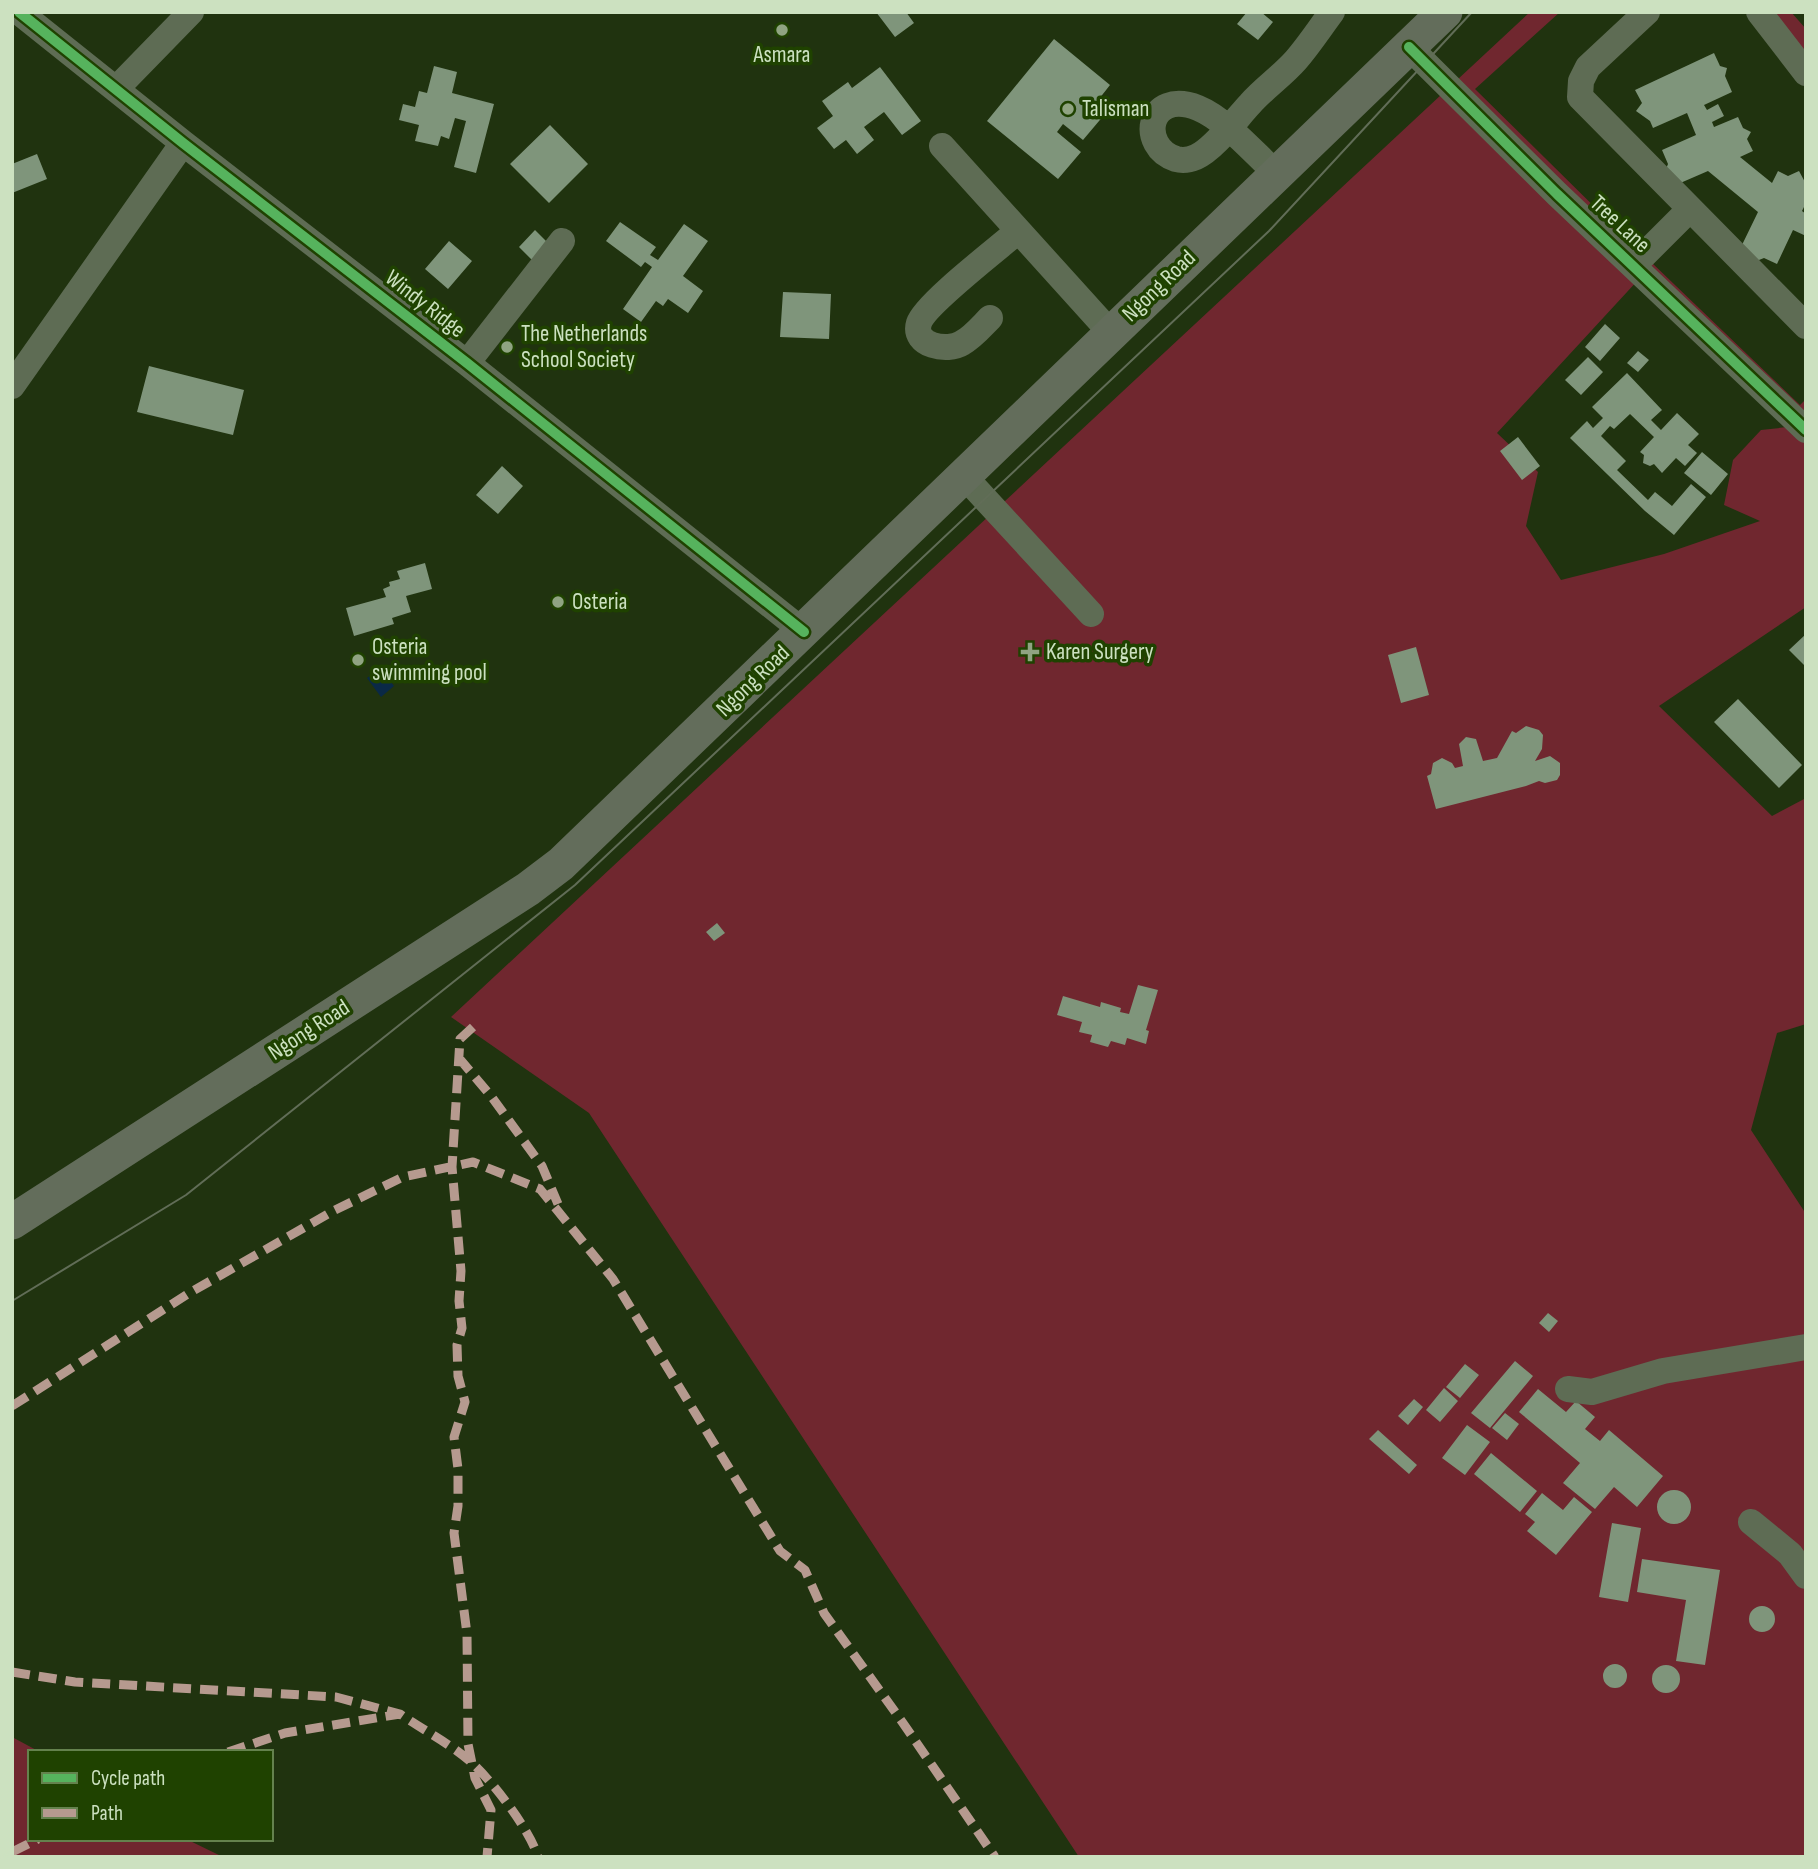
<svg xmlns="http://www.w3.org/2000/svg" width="1818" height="1869" viewBox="0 0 1818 1869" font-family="'Sofia Sans Condensed',sans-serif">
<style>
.green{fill:#70272f}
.water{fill:#0a2946}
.building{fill:#7f957b}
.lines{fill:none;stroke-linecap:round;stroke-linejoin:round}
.minor{stroke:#5e6c54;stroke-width:26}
.major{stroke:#636d5b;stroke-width:35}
.tram{stroke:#616d57;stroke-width:2}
.quiet{stroke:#b69a8f;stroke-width:9;stroke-dasharray:18 9;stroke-linecap:butt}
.cycleway-casing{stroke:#1f4200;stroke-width:15}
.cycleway{stroke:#56b35d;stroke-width:10}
.poi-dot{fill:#90a482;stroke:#1f4200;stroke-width:2.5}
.labels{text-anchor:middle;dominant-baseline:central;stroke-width:7;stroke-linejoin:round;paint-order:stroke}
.poi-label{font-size:23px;fill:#cce1c0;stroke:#1f4200;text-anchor:start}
.street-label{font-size:23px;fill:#cce1c0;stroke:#1f4200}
</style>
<rect width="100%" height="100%" fill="#20330f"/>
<path class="green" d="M 1530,12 L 1560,12 L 1475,89 L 1626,238 L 1800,405 L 1806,399 L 1806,421 L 1639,279 L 1497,433 L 1538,472 L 1526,526 L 1561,580 L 1664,554 L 1760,521 L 1724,505 L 1733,460 L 1761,430 L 1806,425 L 1806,607 L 1659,706 L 1772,816 L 1806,798 L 1806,1024 L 1777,1033 L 1751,1130 L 1806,1214 L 1806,1857 L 1079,1857 L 589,1113 L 451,1017 Z
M 1773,12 L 1791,12 L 1806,29 L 1806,55 Z
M 12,1737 L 40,1752 L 30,1752 L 30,1839 L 186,1839 L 223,1857 L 12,1857 Z"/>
<path class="water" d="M 380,668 L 394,686 L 381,697 L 367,678 Z"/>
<path class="building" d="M 876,12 L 906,12 L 914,23 L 895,37 Z
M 1247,12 L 1261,12 L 1273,22 L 1258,40 L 1237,24 Z
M 1054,39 L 1110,85 L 1099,99 L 1110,108 L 1083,140 L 1063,124 L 1057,132 L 1081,152 L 1058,179 L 987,121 Z
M 1714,53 L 1720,66 L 1727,68 L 1725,76 L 1732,92 L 1704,105 L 1707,110 L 1718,104 L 1724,116 L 1712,122 L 1714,127 L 1738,117 L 1743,128 L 1751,132 L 1747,139 L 1753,151 L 1740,157 L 1772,183 L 1778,171 L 1788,176 L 1799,171 L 1806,184 L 1806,203 L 1802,211 L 1806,214 L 1806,236 L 1793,230 L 1777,264 L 1764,258 L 1754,262 L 1741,247 L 1758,212 L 1708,171 L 1678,184 L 1664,174 L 1668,164 L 1662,150 L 1696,135 L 1687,113 L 1653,128 L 1650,121 L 1636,111 L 1642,103 L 1635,90 Z
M 434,66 L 457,72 L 452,93 L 494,104 L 476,173 L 454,167 L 466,121 L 455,118 L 449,139 L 441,136 L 438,146 L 415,141 L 419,125 L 399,120 L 403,104 L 415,107 L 419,91 L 427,93 Z
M 880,67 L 921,121 L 902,135 L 884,112 L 864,127 L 874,140 L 857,154 L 846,140 L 834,149 L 817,128 L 833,116 L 822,101 L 848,82 L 852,88 Z
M 550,125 L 588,164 L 549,203 L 510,164 Z
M 37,154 L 47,179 L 12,193 L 12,164 Z
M 620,222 L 656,247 L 650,255 L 658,260 L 684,224 L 708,241 L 683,276 L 703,291 L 688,313 L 668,299 L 663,306 L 656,301 L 641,322 L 623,309 L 652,267 L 645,262 L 641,267 L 606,241 Z
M 535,230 L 552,247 L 536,264 L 519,247 Z
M 449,241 L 472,261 L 448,289 L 425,269 Z
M 783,292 L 831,294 L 829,339 L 780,337 Z
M 1605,324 L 1620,338 L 1600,361 L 1585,347 Z
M 1638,351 L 1649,360 L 1638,372 L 1627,363 Z
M 1588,357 L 1603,372 L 1581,395 L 1565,380 Z
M 149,366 L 244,390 L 233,435 L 137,412 Z
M 1627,373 L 1662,410 L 1651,420 L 1661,430 L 1677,413 L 1699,434 L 1688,445 L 1697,453 L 1685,466 L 1676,458 L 1662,473 L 1654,464 L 1650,466 L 1643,463 L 1644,455 L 1640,452 L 1654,437 L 1630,414 L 1614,429 L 1610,426 L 1601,436 L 1626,461 L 1617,470 L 1648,500 L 1655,492 L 1672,506 L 1691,484 L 1706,497 L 1674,535 L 1645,511 L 1570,438 L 1587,421 L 1593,428 L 1603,418 L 1592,407 Z
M 1518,437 L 1540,466 L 1522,480 L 1500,451 Z
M 1702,452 L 1728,474 L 1711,495 L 1684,473 Z
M 502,466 L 523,486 L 498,514 L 476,495 Z
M 425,563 L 432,589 L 406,596 L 411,612 L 392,618 L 394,624 L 354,636 L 346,608 L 386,597 L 383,589 L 390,586 L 389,582 L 400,579 L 397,571 Z
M 1806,634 L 1806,667 L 1789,650 Z
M 1416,647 L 1429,695 L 1401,703 L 1388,655 Z
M 1738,699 L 1802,765 L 1779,788 L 1714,722 Z
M 1526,726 L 1539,730 L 1543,735 L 1542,749 L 1535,761 L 1550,756 L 1560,763 L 1560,775 L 1557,780 L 1545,783 L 1539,781 L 1526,786 L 1436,809 L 1427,776 L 1431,774 L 1433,763 L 1442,758 L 1452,763 L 1455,768 L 1463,766 L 1459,744 L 1466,737 L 1476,739 L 1483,761 L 1497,758 L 1512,731 L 1516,733 Z
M 717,923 L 725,933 L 714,941 L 706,932 Z
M 1138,985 L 1158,990 L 1146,1030 L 1149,1031 L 1146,1044 L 1127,1038 L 1125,1045 L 1111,1041 L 1108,1047 L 1090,1042 L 1092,1035 L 1079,1032 L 1082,1022 L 1057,1015 L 1063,996 L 1100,1007 L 1101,1002 L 1121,1008 L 1120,1012 L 1129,1014 Z
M 1548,1313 L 1558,1321 L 1549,1332 L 1539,1323 Z
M 1515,1361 L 1533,1376 L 1490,1428 L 1471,1413 Z
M 1465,1364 L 1479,1375 L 1460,1398 L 1446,1387 Z
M 1444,1388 L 1458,1401 L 1440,1422 L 1426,1410 Z
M 1538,1389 L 1566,1412 L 1576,1401 L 1595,1417 L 1585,1429 L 1600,1441 L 1609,1430 L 1663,1476 L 1637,1507 L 1614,1487 L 1595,1509 L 1563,1483 L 1580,1463 L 1519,1412 Z
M 1414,1399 L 1423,1407 L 1408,1425 L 1398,1416 Z
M 1505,1413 L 1519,1424 L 1507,1440 L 1492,1428 Z
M 1467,1425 L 1490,1442 L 1465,1475 L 1442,1458 Z
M 1378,1430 L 1417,1465 L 1409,1474 L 1369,1439 Z
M 1491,1453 L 1537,1491 L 1520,1512 L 1474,1474 Z
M1657 1507a17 17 0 1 1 34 0a17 17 0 1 1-34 0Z
M 1542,1493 L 1563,1510 L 1574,1497 L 1592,1512 L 1556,1555 L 1527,1531 L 1535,1522 L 1525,1514 Z
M 1612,1523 L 1641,1528 L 1628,1602 L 1599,1597 Z
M 1642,1559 L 1720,1570 L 1705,1665 L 1676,1661 L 1686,1600 L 1637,1592 Z
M1749 1619a13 13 0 1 1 26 0a13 13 0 1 1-26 0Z
M1603 1676a12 12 0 1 1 24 0a12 12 0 1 1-24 0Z
M1652 1679a14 14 0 1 1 28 0a14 14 0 1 1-28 0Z"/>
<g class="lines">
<path class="minor" d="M 19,12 L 183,143 L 467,363 L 804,632
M 1647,12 L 1588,67 L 1581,81 L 1580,97 L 1806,326
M 1759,12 L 1806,73
M 1409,47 L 1557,194 L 1806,430
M 116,89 L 191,12
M 942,146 L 1111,333
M 1276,173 C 1254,153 1225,119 1198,108 C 1147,88 1138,147 1176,159 C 1183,161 1189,160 1196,157 C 1214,149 1236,119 1250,104 C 1264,88 1282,76 1296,60 C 1309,45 1320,28 1332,12
M 1634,265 L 1690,209
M 990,318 C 981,327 973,337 962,343 C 948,352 912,346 919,323 C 925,304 1000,247 1018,231
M 467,363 L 562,241
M 12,386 L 183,143
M 964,476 L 1091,614
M 1568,1389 L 1592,1392 L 1663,1371 L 1806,1347
M 1751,1522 L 1790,1554 L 1806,1576"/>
<path class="major" d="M 12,1222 L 528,889 L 561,864 L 1445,12"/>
<path class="tram" d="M 12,1301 L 186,1195 L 575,885 L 1269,231 L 1472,12"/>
<path class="quiet" d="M 473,1027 L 460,1039 L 452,1167 L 461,1271 L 459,1301 L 462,1328 L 457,1345 L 458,1376 L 465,1402 L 454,1437 L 458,1469 L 458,1506 L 454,1533 L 467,1634 L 468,1744 L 475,1778 L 491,1810 L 487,1857
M 458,1057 L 491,1096 L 542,1166 L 558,1204
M 12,1406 L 191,1292 L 335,1210 L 403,1177 L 473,1162 L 540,1189 L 613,1279 L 780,1551 L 805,1570 L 824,1613 L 903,1723 L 995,1857
M 12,1672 L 75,1682 L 336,1697 L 400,1714
M 228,1752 L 285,1733 L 400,1714 C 423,1730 451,1744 472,1763 C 493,1782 530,1830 538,1857
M 12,1852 L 38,1839"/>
<g class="cycleway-casing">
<path id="cycleway" d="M 19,12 L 183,143 L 467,363 L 804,632
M 1409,47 L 1557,194 L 1806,430"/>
</g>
<use href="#cycleway" class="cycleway"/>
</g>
<g class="poi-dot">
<circle cx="782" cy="30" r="7"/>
<circle cx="1068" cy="109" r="7"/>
<circle cx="507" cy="347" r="7"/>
<circle cx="558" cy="602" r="7"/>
<path d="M1026.5 641.5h7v7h7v7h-7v7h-7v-7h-7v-7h7z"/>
<circle cx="358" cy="660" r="7"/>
</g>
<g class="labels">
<g class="poi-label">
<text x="782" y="55" text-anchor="middle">Asmara</text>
<text x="1082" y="109">Talisman</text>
<text x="521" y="334">The Netherlands<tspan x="521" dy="26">School Society</tspan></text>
<text x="572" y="602">Osteria</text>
<text x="372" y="647">Osteria<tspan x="372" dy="26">swimming pool</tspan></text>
<text x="1046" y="652">Karen Surgery</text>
</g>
<g class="street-label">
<text transform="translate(1620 224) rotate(43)">Tree Lane</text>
<text transform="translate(1159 286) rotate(-44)">Ngong Road</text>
<text transform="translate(425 304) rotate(38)">Windy Ridge</text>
<text transform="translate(753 681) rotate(-44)">Ngong Road</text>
<text transform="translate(309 1030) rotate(-33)">Ngong Road</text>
</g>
</g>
<rect width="1818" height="1869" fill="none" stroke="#cce1c0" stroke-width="28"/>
<rect x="28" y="1750" width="245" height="91" fill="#1f4200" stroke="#64824d" stroke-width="2"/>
<rect x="42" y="1773" width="35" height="10" fill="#56b35d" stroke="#64824d" stroke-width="2"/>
<text x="91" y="1785" font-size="21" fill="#cce1c0">Cycle path</text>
<rect x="42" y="1808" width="35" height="10" fill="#b69a8f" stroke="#64824d" stroke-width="2"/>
<text x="91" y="1820" font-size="21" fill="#cce1c0">Path</text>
</svg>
